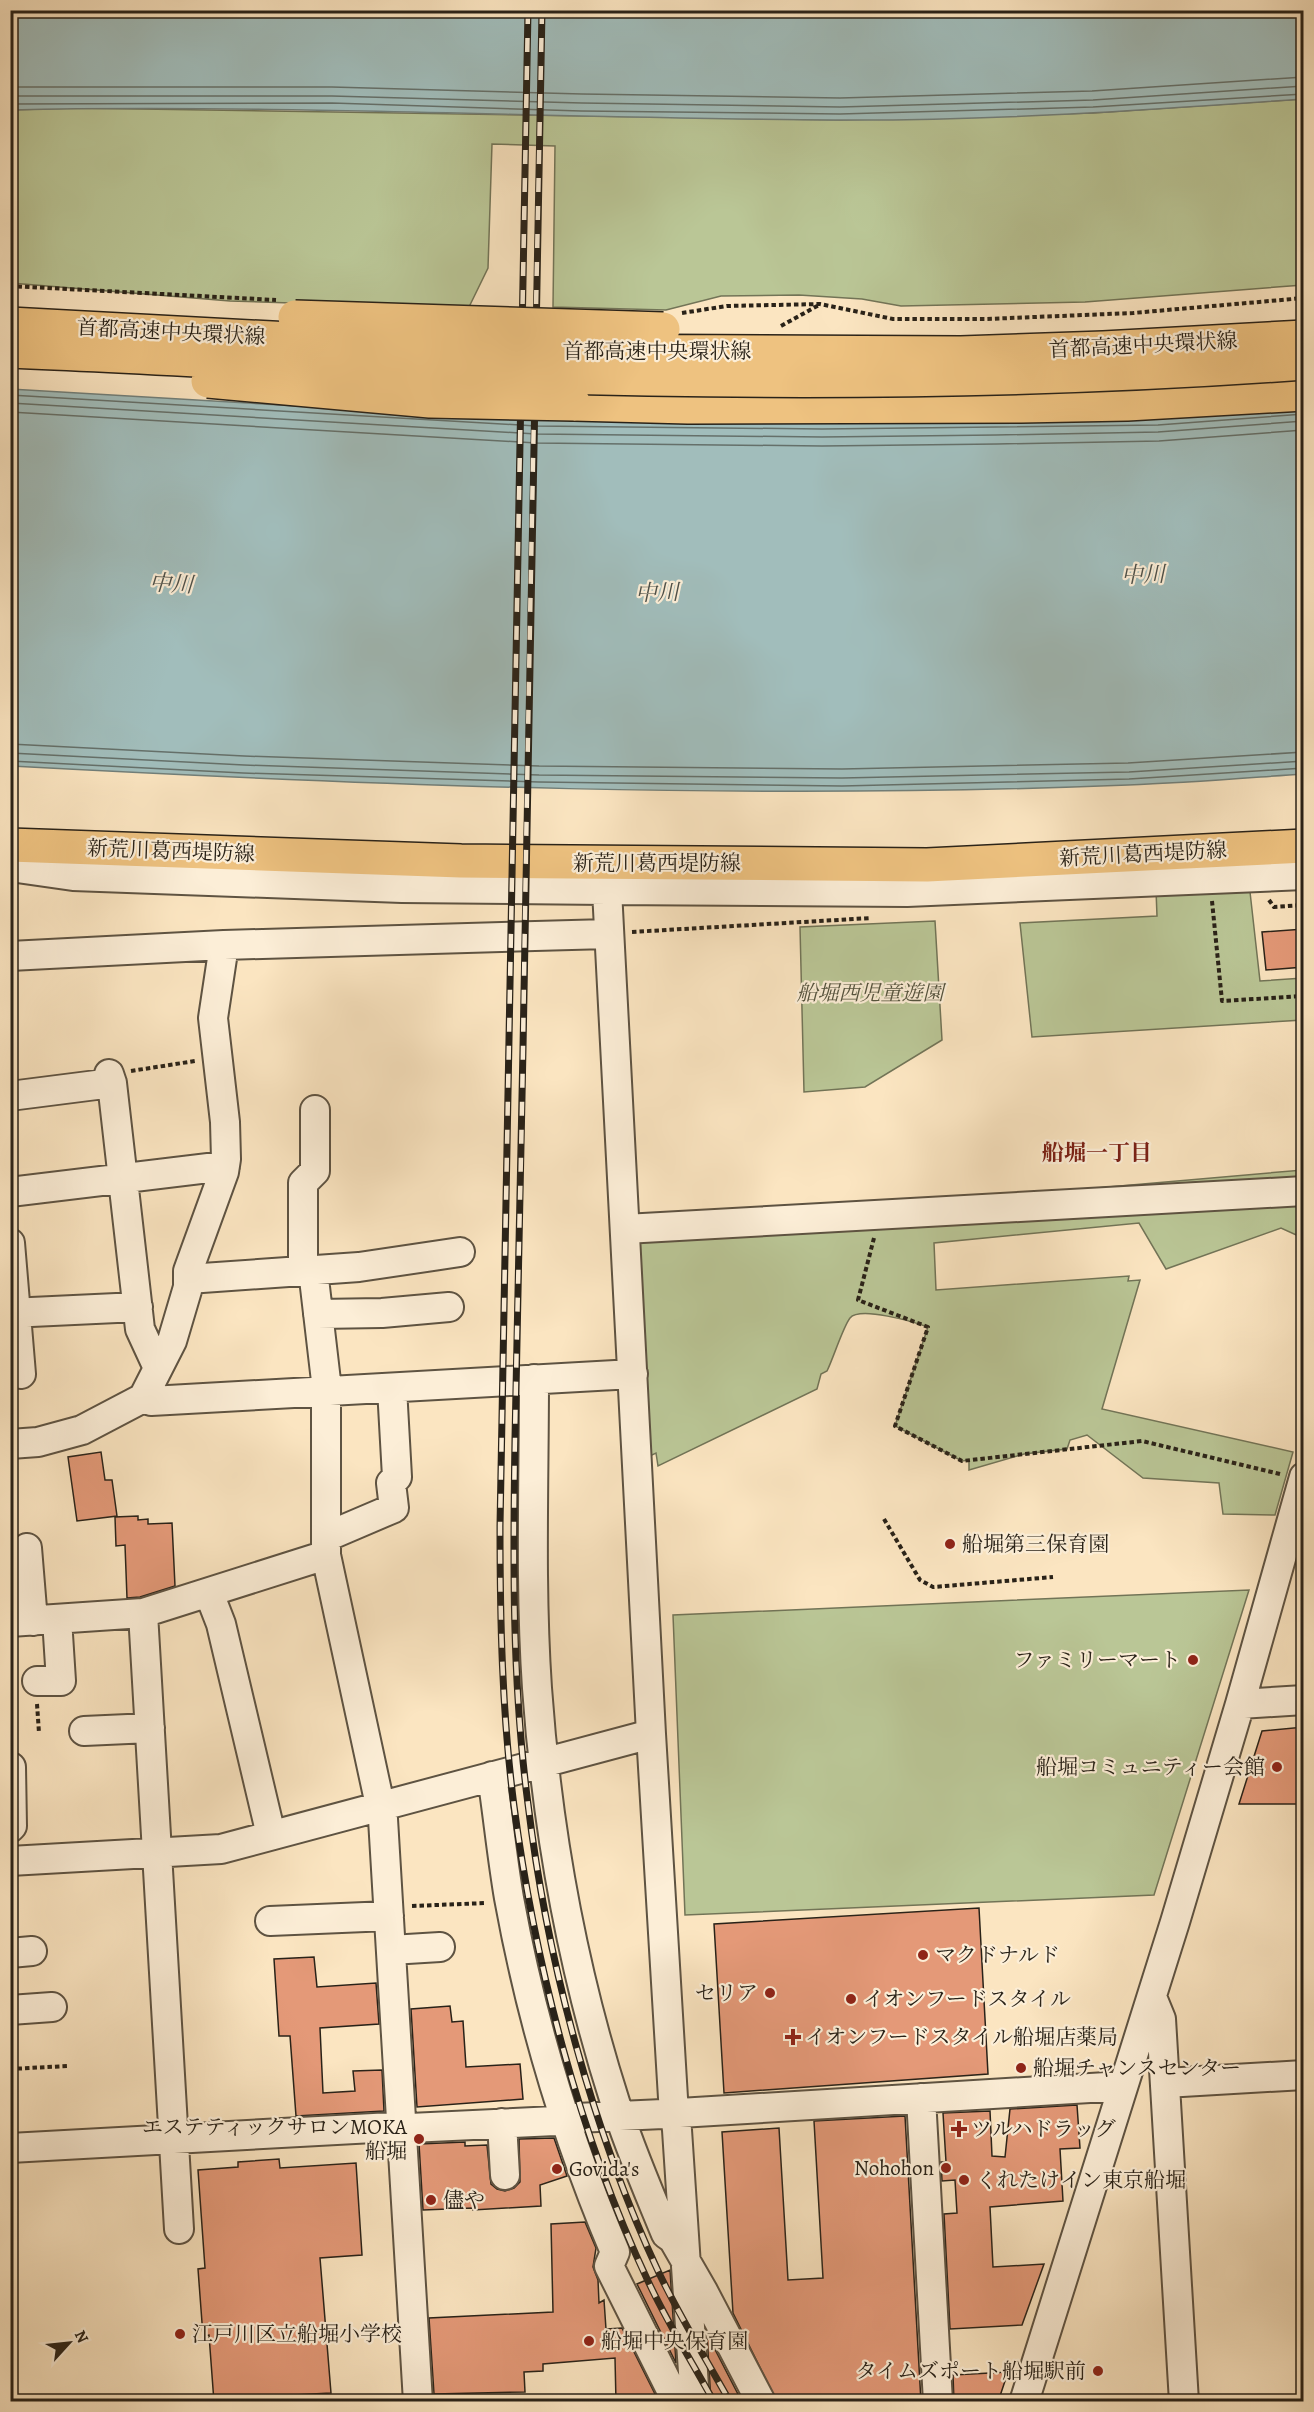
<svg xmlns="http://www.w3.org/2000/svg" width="1314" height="2412" viewBox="0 0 1314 2412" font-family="Alegreya,'Noto Serif JP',serif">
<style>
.green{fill:#bac696;stroke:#727457;stroke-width:1.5}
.water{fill:#a1bdbb;stroke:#717f7a;stroke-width:1.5}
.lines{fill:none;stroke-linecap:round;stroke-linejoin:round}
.shore{stroke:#65706a;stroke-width:1.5}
.building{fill:#e49978;stroke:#292218;stroke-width:1.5}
.minor-casing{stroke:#5e5342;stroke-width:32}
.major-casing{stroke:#292218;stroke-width:36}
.highway-casing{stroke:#292218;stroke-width:36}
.path{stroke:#292218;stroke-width:4;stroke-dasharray:4.5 3;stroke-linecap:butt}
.minor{stroke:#fceed7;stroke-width:28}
.major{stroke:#eec280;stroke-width:33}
.highway{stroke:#eec280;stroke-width:33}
.rail-casing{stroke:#292218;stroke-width:7}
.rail{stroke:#fceed7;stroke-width:4.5;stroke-dasharray:14;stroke-linecap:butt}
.highway-bridge-casing{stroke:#292218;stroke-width:36;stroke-linecap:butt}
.highway-bridge{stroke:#eec280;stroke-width:33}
.poi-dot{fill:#8f2418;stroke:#fceed7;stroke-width:2}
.labels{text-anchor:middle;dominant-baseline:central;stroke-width:4.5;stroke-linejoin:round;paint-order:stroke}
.street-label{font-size:21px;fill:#292218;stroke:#fceed7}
.park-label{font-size:21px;font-style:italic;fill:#54533e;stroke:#fceed7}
.poi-label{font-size:21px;fill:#292218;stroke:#fceed7;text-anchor:start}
.water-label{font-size:22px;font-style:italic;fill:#4d5049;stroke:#fceed7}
.neighbourhood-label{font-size:22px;font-weight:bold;fill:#7a1f14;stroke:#fceed7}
</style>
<rect width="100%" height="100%" fill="#fbe5c1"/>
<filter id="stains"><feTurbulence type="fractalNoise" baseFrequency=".00333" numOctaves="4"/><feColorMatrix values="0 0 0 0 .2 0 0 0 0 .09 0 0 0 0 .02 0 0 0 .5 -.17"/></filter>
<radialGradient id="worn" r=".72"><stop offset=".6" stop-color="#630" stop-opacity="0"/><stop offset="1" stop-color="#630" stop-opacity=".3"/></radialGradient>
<path class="green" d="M 1303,99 L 1303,285 L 1085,302 L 901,306 L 862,299 L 799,295 L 721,296 L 666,310 L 553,307 L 555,146 L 492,144 L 488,268 L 468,309 L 230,301 L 11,283 L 10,110 L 75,108 L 840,120 L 1093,113 Z
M 1249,883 L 1260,981 L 1303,978 L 1303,1020 L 1032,1037 L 1020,923 L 1157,916 L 1156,890 Z
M 935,921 L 942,1040 L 865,1087 L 804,1092 L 800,927 Z
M 1303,1170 L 1303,1238 L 1281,1228 L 1166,1269 L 1139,1223 L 934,1243 L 936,1290 L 1129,1276 L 1128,1281 L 1140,1280 L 1102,1409 L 1293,1452 L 1275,1515 L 1223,1514 L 1219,1483 L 1143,1478 L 1087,1435 L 1070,1440 L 1067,1449 L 1024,1454 L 969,1470 L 969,1460 L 962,1461 L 895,1426 L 928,1327 C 914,1322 860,1306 850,1318 C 843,1327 833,1359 827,1371 L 821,1374 L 817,1389 L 658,1466 L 656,1453 L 637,1462 L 625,1229 Z
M 1249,1590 L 1154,1895 L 685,1915 L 673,1615 Z"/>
<path class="water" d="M 10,11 L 1303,11 L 1303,99 C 1148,110 992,121 836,120 C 561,119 286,104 11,110 Z
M 10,389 L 536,420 L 822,423 L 996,421 L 1303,408 L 1303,774 C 1245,778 1187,783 1128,785 C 756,800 382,786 11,766 Z"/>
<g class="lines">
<path class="shore" d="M 10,87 L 332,87 L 582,94 L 840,98 L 1092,91 L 1304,77
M 10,96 L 332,96 L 582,103 L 840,107 L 1093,100 L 1304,86
M 10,104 L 332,103 L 581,111 L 840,114 L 1093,107 L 1304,94
M 10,395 L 536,426 L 822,429 L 996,427 L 1158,425 L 1304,414
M 10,403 L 536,434 L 822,437 L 996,435 L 1158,432 L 1304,421
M 10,412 L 536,443 L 822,446 L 997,444 L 1159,441 L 1304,430
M 10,744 L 244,756 L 539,766 L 842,769 L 1128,763 L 1304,752
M 10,753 L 244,765 L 539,775 L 842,778 L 1129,772 L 1304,761
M 10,761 L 243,773 L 539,782 L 842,786 L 1129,779 L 1304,768"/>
</g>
<path class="building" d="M 1304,929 L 1304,967 L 1266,970 L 1262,932 Z
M 101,1452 L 105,1480 L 112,1480 L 117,1516 L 77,1521 L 68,1457 Z
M 138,1516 L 138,1520 L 148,1519 L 148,1524 L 172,1523 L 175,1586 L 140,1597 L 127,1598 L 125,1545 L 116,1546 L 115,1517 Z
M 1304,1727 L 1304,1804 L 1239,1804 L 1262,1731 Z
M 979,1908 L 988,2074 L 724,2093 L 714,1924 Z
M 314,1957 L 317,1987 L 376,1983 L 379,2024 L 320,2028 L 323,2093 L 355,2091 L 353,2071 L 382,2070 L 384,2111 L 296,2116 L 290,2036 L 279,2036 L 274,1959 Z
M 450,2006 L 452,2022 L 463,2021 L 466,2067 L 520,2064 L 523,2099 L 417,2107 L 411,2009 Z
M 1077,2105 L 1080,2148 L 1060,2149 L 1063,2201 L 990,2207 L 993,2267 L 1044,2264 L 1022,2325 L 950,2329 L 944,2214 L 957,2213 L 955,2180 L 942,2181 L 941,2162 L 946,2162 L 943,2113 L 990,2111 L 992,2156 L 1005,2157 L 1010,2109 Z
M 905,2116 L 921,2402 L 777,2402 L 733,2313 L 722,2132 L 779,2128 L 788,2280 L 823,2278 L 814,2121 Z
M 554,2138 L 567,2176 L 540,2185 L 541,2206 L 473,2210 L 473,2208 L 423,2210 L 419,2144 L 465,2142 L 465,2146 L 487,2145 L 491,2184 L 497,2189 L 505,2191 L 514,2188 L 520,2182 L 519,2139 Z
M 279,2159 L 280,2168 L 356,2163 L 362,2255 L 320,2258 L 331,2393 L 275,2396 L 275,2402 L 214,2402 L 209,2335 L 203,2336 L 198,2269 L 205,2268 L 198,2170 L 238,2167 L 238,2162 Z
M 585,2222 L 596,2248 L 593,2267 L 598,2280 L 599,2303 L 604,2300 L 606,2329 L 622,2328 L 659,2402 L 616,2402 L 615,2358 L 543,2364 L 543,2371 L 524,2372 L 525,2392 L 434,2394 L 429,2318 L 553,2312 L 551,2224 Z
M 670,2270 L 676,2363 L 637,2284 Z
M 707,2334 L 742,2402 L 711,2402 Z
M 1008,2372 L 998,2402 L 954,2402 L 953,2375 Z"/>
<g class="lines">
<g class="minor-casing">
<path id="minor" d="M 10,867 L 73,876 L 402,888 L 607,890 L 907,892 L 1304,875
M 607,890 L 651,1734 L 673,2098 L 677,2130 L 695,2402
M 10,956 L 224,945 L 608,934
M 109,1074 L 112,1083 L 140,1329 L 158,1368
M 10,1096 L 112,1083
M 10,1192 L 225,1166
M 625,1229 L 1304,1191
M 10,1243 L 21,1374
M 313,1270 L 326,1381 L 326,1555 L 383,1819 L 418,2402
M 303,1271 L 303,1183 L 315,1171 L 315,1110
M 188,1279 L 359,1267 L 460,1252
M 10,1313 L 138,1307
M 318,1314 L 382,1313 L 449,1307
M 534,1379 C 534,1482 530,1586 537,1688 C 547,1829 572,1968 615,2102 C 629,2147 648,2190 666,2234 L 673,2239 L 703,2291 L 761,2402
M 143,1398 L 151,1401 L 633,1374
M 10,1444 L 38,1442 L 82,1430 L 143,1398 L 172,1341 L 188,1287 L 188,1271 L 224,1172 L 226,1159 L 225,1122 L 213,1018 L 224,945
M 326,1537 L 394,1508 L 391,1483 L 397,1477 L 392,1388
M 27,1548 L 33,1621
M 209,1593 L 221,1624 L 271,1835
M 143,1613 L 179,2229
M 10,1622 L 143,1613 L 326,1555
M 37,1681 L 61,1681 L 57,1619
M 1240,1704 L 1304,1700
M 84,1731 L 150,1728
M 492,1776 C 498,1816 502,1857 509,1898 C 531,2019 567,2139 615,2252 L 609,2266 L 672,2392 L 682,2402
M 10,1828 L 12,1826 L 11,1767
M 10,1861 L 221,1849 L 651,1734
M 270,1921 L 389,1916
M 391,1950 L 440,1947
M 10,1953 L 32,1951
M 1152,1997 L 1161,2019 L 1184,2402
M 10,2010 L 52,2007
M 1165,2083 L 1304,2075
M 921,2098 L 938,2402
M 502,2123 L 505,2175
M 10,2148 L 392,2127 L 410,2128 L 555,2121 L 576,2118 L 663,2114 L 1123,2086
M 1024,2402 L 1175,1922 L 1240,1704 L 1304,1477"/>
</g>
<g class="major-casing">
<path id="major" d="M 10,845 L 461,861 L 927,865 L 1304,846"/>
</g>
<g class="highway-casing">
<path id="highway" d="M 574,404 L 688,407 L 1021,406 L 1127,404 L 1304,394"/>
</g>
<path class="path" d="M 10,286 L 276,300
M 682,313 L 727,306 L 820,304 L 893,319 L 986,319 L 1133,313 L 1304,298
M 781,326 L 819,305
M 1269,900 L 1274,907 L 1304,905
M 1212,901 L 1222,1001 L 1304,996
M 632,932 L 871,918
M 131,1071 L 195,1061
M 874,1238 L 858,1300 L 928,1327 L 895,1426 L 962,1461 L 1142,1441 L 1280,1474
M 884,1519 L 920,1580 L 933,1587 L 1053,1577
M 37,1704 L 39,1733
M 412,1906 L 486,1903
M 10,2069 L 68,2066"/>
<use href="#minor" class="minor"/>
<use href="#major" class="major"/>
<use href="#highway" class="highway"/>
<g class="rail-casing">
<path id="rail" d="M 528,10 L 500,1526 C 500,1620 502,1713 514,1806 C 535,1965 579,2135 648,2281 C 667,2322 692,2362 714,2402
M 542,10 C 535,356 528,702 523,1048 C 521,1178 517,1308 515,1439 C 513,1561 512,1683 528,1804 C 547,1961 592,2130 659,2273 C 680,2317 706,2359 730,2402"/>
</g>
<use href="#rail" class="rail"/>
<g class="highway-bridge-casing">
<path id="highway-bridge" d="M 295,317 L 663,329
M 10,324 L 365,343 L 571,351 L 961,353 L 1103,348 L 1304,337
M 10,351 C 184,358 357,370 530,376 C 787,384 1047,382 1304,363
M 208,381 L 430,401 L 574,404"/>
</g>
<use href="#highway-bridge" class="highway-bridge"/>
</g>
<g class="poi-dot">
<circle cx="950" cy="1544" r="6"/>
<circle cx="1193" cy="1660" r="6"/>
<circle cx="1277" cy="1767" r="6"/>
<circle cx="923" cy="1955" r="6"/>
<circle cx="770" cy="1993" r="6"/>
<circle cx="851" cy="1999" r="6"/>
<path d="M790 2028h6v6h6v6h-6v6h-6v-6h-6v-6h6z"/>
<circle cx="1021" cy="2068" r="6"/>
<path d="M956 2120h6v6h6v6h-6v6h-6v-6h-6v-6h6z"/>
<circle cx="419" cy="2139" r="6"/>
<circle cx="946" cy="2168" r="6"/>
<circle cx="557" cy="2169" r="6"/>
<circle cx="964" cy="2180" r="6"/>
<circle cx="431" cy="2200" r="6"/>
<circle cx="180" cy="2334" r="6"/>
<circle cx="589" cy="2341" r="6"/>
<circle cx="1098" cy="2371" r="6"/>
</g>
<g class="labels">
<g class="street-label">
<text transform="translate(171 332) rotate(3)">首都高速中央環状線</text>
<text transform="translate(1143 345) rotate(-3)">首都高速中央環状線</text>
<text x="657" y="351">首都高速中央環状線</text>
<text transform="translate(171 851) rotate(2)">新荒川葛西堤防線</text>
<text transform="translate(1143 854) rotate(-3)">新荒川葛西堤防線</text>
<text x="657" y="863">新荒川葛西堤防線</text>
</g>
<g class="park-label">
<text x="870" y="993">船堀西児童遊園</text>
</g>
<g class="poi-label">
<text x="962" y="1544">船堀第三保育園</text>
<text x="1181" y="1660" text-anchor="end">ファミリーマート</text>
<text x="1265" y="1767" text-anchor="end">船堀コミュニティー会館</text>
<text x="935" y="1955">マクドナルド</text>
<text x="758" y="1993" text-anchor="end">セリア</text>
<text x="863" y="1999">イオンフードスタイル</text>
<text x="805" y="2037">イオンフードスタイル船堀店薬局</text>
<text x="1033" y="2068">船堀チャンスセンター</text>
<text x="407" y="2127" text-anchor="end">エステティックサロンMOKA<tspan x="407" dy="24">船堀</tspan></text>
<text x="971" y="2129">ツルハドラッグ</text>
<text x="934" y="2168" text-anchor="end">Nohohon</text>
<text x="569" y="2169">Govida's</text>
<text x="976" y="2180">くれたけイン東京船堀</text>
<text x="443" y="2200">儘や</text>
<text x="192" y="2334">江戸川区立船堀小学校</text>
<text x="601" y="2341">船堀中央保育園</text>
<text x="1086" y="2371" text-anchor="end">タイムズポート船堀駅前</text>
</g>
<g class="water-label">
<text transform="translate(1143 575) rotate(-2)">中川</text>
<text transform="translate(171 584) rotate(3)">中川</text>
<text transform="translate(657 593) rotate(-2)">中川</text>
</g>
<g class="neighbourhood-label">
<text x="1097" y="1153">船堀一丁目</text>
</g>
</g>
<rect width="1314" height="2412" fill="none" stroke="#fbe5c1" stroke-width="36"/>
<rect x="12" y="12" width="1290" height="2388" fill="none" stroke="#292218" stroke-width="3"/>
<rect x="18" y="18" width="1278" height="2376" fill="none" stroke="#292218" stroke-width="1.5"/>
<g transform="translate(69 2343) rotate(63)" stroke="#fceed7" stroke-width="4.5" paint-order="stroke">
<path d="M0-4.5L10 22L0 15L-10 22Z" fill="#292218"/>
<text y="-9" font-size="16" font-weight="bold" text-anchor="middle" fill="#292218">N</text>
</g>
<rect width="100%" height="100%" filter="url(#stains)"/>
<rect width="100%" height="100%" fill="url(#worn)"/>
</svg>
